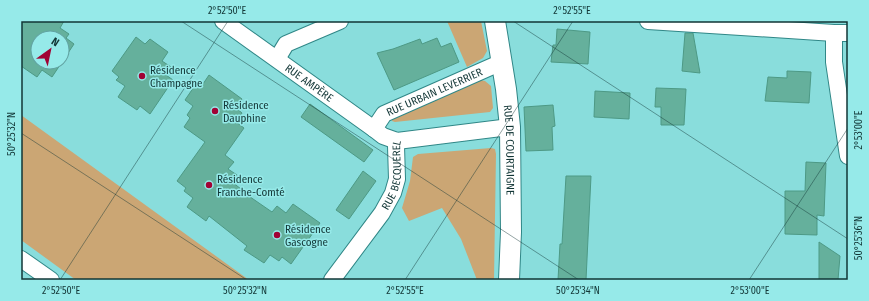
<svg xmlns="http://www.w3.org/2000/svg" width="869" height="301" viewBox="0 0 869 301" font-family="'Fira Sans Condensed',sans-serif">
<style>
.green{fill:#cba674}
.building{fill:#65b09c;stroke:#4d9985}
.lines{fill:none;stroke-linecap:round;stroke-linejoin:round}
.minor-casing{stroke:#308787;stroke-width:18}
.tertiary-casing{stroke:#308787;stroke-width:22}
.minor{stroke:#fff;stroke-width:16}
.tertiary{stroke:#fff;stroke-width:20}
.ticks{fill:none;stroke:#123636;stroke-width:1;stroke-opacity:0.45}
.poi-dot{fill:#a10234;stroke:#96eae9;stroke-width:1.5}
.labels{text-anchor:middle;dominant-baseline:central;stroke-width:3;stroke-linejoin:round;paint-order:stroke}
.poi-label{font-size:11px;fill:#123636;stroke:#96eae9;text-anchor:start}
.street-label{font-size:11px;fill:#123636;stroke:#96eae9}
.neatline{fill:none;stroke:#123636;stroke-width:1.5}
.ticks-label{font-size:10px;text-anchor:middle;fill:#123636}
</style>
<rect width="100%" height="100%" fill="#89dddc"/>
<path class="green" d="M 447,21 L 481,21 L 487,51 L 483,58 L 467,67 Z
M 480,80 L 485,81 L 491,86 L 493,108 L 490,112 L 395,122 L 392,121 L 393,116 Z
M 21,115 L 249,280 L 76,280 L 21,240 Z
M 491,148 L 495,149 L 496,154 L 494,280 L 477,280 L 461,239 L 442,208 L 409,221 L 402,208 L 410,181 L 413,157 L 418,154 Z"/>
<path class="building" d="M 21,21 L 64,21 L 60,28 L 69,34 L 66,38 L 74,44 L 62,62 L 62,38 L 38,38 L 38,62 L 62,62 L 52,77 L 42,70 L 37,77 L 21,66 Z
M 557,29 L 590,32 L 588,64 L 551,62 L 553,45 L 556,45 Z
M 685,33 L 693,33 L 700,73 L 682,71 Z
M 136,37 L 145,44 L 150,39 L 168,52 L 162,61 L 171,67 L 166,75 L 173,80 L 150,114 L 140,106 L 137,110 L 118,97 L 125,86 L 116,80 L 119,77 L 112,71 Z
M 437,38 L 441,47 L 451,43 L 459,62 L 394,90 L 377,53 L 393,49 L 420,39 L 422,44 Z
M 787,71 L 811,72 L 809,103 L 765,101 L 768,77 L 787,78 Z
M 209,75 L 242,99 L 236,108 L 242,113 L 236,122 L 244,128 L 225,155 L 234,162 L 228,169 L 237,175 L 232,182 L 241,189 L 240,190 L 272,212 L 277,206 L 286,213 L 293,204 L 320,223 L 291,264 L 282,257 L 279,261 L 270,255 L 264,263 L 244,250 L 247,246 L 209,216 L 206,221 L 187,207 L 193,198 L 184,191 L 186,188 L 177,181 L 205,142 L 184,127 L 190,118 L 187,115 L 193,106 L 185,100 L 198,81 L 203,84 Z
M 656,88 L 686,89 L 684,125 L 661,125 L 661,107 L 655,107 Z
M 595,91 L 630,93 L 629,119 L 594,117 Z
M 310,104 L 373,150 L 364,162 L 301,117 Z
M 553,105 L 555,126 L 552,127 L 553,150 L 526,151 L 524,107 Z
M 806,162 L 826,163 L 824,216 L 817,215 L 817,235 L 785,234 L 785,191 L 805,191 Z
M 363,171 L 376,181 L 349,219 L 336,210 Z
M 566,176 L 591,176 L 586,280 L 558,280 L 560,244 L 562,244 Z
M 819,242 L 840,256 L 838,280 L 819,280 Z"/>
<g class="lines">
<g class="minor-casing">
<g id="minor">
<path id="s1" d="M 223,21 L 374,129 L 383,136 L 397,141 L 510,127"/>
<path d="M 648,21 L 834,33 L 848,33"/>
<path d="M 834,33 L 834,62 L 848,156"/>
<path d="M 277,59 L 286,44 L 340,21"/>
<path id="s2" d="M 374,129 L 384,114 L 502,62"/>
<path d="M 21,259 L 51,280"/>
<path id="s3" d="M 332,280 L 382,213 L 393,193 L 397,179 L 396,146 L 397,141"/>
</g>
</g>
<g class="tertiary-casing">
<g id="tertiary">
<path id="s4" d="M 495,21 L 506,89 L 510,127 L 511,232 L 509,280"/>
</g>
</g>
<use href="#minor" class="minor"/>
<use href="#tertiary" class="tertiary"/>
</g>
<path class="ticks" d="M 181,21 L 579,280M 513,21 L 848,239M 845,21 L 848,23M 21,133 L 247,280M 60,280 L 228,21M 405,280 L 573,21M 749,280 L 848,128"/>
<g class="poi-dot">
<circle cx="142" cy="76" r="4"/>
<circle cx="215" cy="111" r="4"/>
<circle cx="209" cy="185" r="4"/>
<circle cx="277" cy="235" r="4"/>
</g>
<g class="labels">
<g class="poi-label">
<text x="150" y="70">Résidence<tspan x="150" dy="13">Champagne</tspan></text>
<text x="223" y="105">Résidence<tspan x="223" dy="13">Dauphine</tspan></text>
<text x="217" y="179">Résidence<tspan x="217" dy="13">Franche-Comté</tspan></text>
<text x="285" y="229">Résidence<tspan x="285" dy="13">Gascogne</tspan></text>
</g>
<g class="street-label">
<text stroke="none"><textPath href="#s1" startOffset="106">RUE AMPÈRE</textPath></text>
<text stroke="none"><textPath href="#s2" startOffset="73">RUE URBAIN LEVERRIER</textPath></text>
<text stroke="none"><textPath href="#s4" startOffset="130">RUE DE COURTAIGNE</textPath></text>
<text stroke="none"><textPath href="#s3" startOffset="124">RUE BECQUEREL</textPath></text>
</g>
</g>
<rect width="869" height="301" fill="none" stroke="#96eae9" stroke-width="44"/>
<g transform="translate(50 50) rotate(33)"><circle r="19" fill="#96eae9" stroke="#61a2a1"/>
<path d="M0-3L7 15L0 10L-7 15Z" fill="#a10234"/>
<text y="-6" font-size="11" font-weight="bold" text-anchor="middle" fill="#123636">N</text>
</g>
<rect x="22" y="22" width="825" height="257" class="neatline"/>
<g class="ticks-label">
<text x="227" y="14">2°52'50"E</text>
<text x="572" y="14">2°52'55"E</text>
<text transform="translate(858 130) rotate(-90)" y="4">2°53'00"E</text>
<text transform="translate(11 134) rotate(-90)" y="4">50°25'32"N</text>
<text transform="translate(858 238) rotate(-90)" y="4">50°25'36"N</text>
<text x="61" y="294">2°52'50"E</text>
<text x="245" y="294">50°25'32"N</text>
<text x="405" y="294">2°52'55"E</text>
<text x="578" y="294">50°25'34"N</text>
<text x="750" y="294">2°53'00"E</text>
</g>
</svg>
